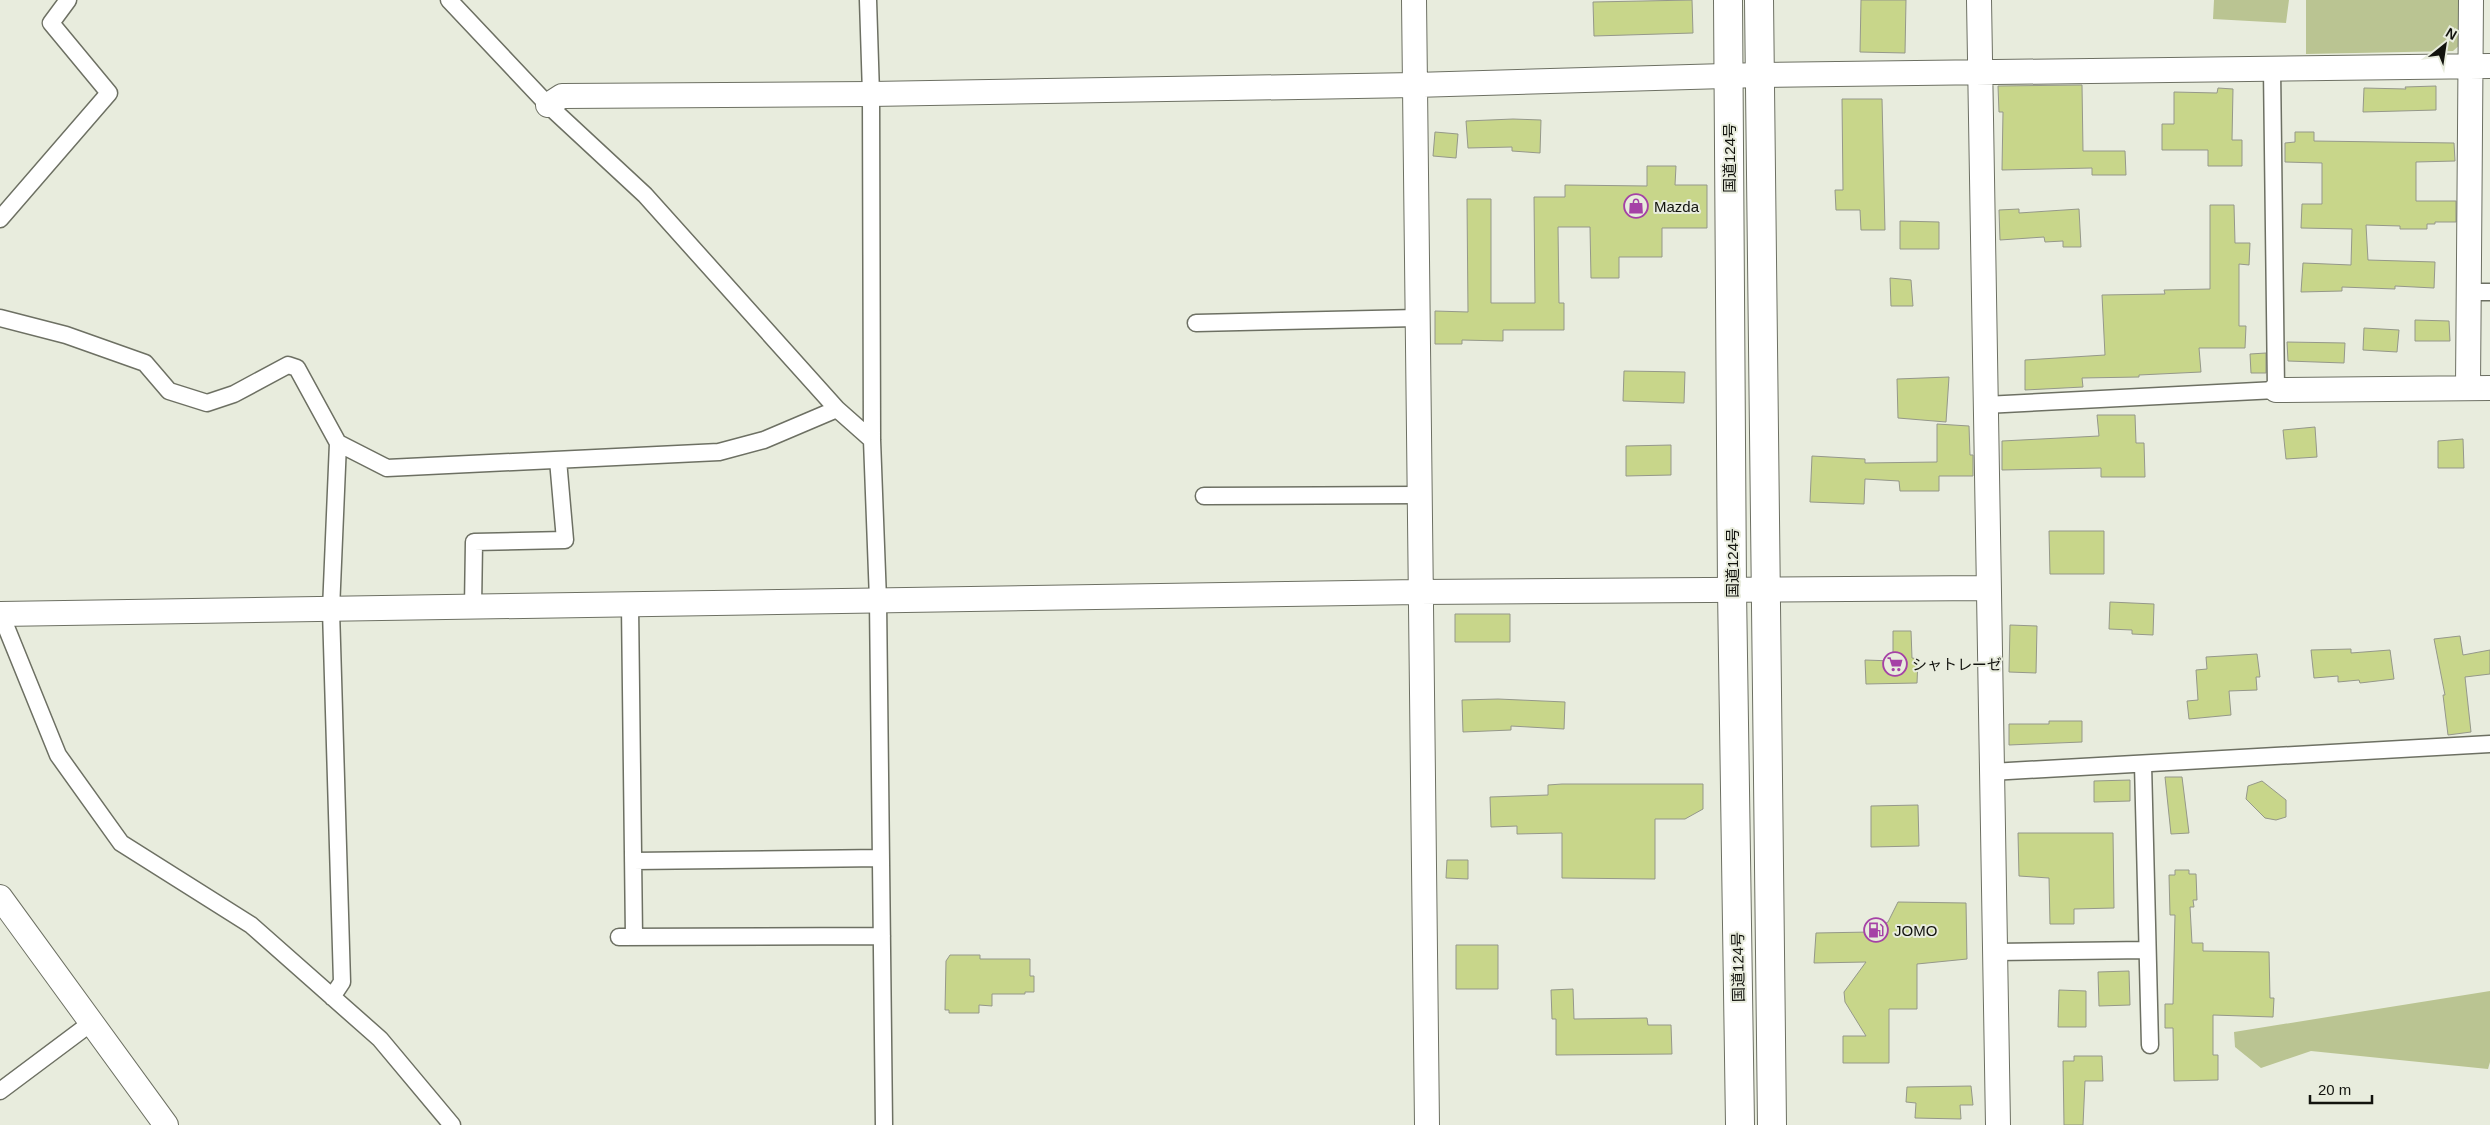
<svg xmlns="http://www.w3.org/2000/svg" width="2490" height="1125" viewBox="0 0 2490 1125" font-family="Helvetica,'Noto Sans JP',sans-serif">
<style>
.green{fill:#bac492}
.building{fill:#c8d68a;stroke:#95988a}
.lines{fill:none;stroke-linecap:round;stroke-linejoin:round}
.street-casing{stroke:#6d7063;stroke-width:19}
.secondary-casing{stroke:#6d7063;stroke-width:26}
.highway-casing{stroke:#6d7063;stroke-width:30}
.street{stroke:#fff;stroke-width:16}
.secondary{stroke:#fff;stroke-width:24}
.highway{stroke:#fff;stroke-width:28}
.labels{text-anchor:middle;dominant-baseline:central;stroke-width:4;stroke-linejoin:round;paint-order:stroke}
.street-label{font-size:15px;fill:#12130e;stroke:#e8ecdd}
.poi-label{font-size:15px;fill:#12130e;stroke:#e8ecdd;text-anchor:start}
</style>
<rect width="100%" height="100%" fill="#e8ecdd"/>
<path class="green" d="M 2214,0 L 2289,0 L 2286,23 L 2213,19 Z
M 2306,0 L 2461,0 L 2462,43 L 2453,51 L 2306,54 Z
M 2490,991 L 2490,1062 L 2488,1069 L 2311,1051 L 2261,1068 L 2235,1047 L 2234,1032 Z"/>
<path class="building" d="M 1692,0 L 1693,33 L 1594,36 L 1593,2 Z
M 1861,0 L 1906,0 L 1905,53 L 1860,52 Z
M 2082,85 L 2083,151 L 2125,151 L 2126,175 L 2092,175 L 2092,168 L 2002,170 L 2003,112 L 1999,112 L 1998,86 Z
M 2436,86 L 2436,110 L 2363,112 L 2364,88 L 2406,89 L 2405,87 Z
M 2218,88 L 2233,89 L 2232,140 L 2242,140 L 2242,166 L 2208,166 L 2208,150 L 2162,150 L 2162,124 L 2174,124 L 2174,92 L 2217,93 Z
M 1842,99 L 1882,99 L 1885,230 L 1861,230 L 1860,210 L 1836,210 L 1835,190 L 1843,190 Z
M 1513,119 L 1541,120 L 1540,153 L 1512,151 L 1512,147 L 1468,148 L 1466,121 Z
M 1435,132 L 1458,134 L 1456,158 L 1433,156 Z
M 2295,132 L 2314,132 L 2314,141 L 2454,143 L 2455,161 L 2416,162 L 2416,201 L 2456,201 L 2456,222 L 2435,222 L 2435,224 L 2427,224 L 2427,229 L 2400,229 L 2400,226 L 2366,225 L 2368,260 L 2435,262 L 2434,288 L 2395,286 L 2395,289 L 2342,287 L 2342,291 L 2301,292 L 2303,263 L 2351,265 L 2352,229 L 2301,228 L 2302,204 L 2322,204 L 2322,163 L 2285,162 L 2285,143 L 2295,142 Z
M 1647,166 L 1676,166 L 1675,185 L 1707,185 L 1707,228 L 1662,228 L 1662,257 L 1619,257 L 1619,278 L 1591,278 L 1590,227 L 1558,227 L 1559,303 L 1564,303 L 1564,330 L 1503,330 L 1503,341 L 1462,340 L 1462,344 L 1435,344 L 1435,311 L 1468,312 L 1467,199 L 1491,199 L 1491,303 L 1535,303 L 1534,197 L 1565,197 L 1565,185 L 1647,186 Z
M 2210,205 L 2234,205 L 2235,243 L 2250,243 L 2249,265 L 2239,264 L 2239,326 L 2246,326 L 2245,348 L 2199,348 L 2201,372 L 2139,375 L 2139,377 L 2082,378 L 2083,387 L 2025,390 L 2025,360 L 2105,355 L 2102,295 L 2165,294 L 2164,290 L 2210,289 Z
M 2019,209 L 2019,213 L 2079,209 L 2081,247 L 2063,247 L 2063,241 L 2045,242 L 2044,237 L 2000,240 L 1999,210 Z
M 1900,221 L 1939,222 L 1939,249 L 1900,249 Z
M 1890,278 L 1911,280 L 1913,306 L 1891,306 Z
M 2415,320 L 2449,321 L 2450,341 L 2415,341 Z
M 2364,328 L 2399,330 L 2397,352 L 2363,350 Z
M 2287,342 L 2345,343 L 2344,363 L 2288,361 Z
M 2266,353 L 2266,373 L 2251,373 L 2250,354 Z
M 1624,371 L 1685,372 L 1684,403 L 1623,401 Z
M 1949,377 L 1946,422 L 1898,418 L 1897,379 Z
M 2097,415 L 2135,415 L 2136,443 L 2144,443 L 2145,477 L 2101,477 L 2101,468 L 2002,470 L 2002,441 L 2099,436 Z
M 1937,424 L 1969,426 L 1970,455 L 1973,455 L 1973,476 L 1939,476 L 1939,491 L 1900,491 L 1899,481 L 1865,479 L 1864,504 L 1810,502 L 1812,456 L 1865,459 L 1865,463 L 1937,462 Z
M 2315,427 L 2317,457 L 2286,459 L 2283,430 Z
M 2463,439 L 2464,468 L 2438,468 L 2438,441 Z
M 1671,445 L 1671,475 L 1626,476 L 1626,446 Z
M 2049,531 L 2104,531 L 2104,574 L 2050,574 Z
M 2110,602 L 2154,604 L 2153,635 L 2132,634 L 2132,630 L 2109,629 Z
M 1455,614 L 1510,614 L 1510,642 L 1455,642 Z
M 2010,625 L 2037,626 L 2036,673 L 2009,672 Z
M 1893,631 L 1911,631 L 1912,658 L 1918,659 L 1917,683 L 1866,684 L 1865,660 L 1893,661 Z
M 2460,636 L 2463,655 L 2490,650 L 2490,674 L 2465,677 L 2471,732 L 2448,735 L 2443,695 L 2445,695 L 2434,639 Z
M 2351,649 L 2351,653 L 2390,650 L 2394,679 L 2360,683 L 2359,680 L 2338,682 L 2338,676 L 2314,678 L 2311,650 Z
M 2257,654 L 2260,677 L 2256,677 L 2257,690 L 2229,691 L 2231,715 L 2189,719 L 2187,701 L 2198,700 L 2196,670 L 2207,669 L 2206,657 Z
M 1498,699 L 1565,702 L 1564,729 L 1511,726 L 1511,730 L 1463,732 L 1462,700 Z
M 2049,721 L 2082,721 L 2082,742 L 2009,745 L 2009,724 L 2049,724 Z
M 2165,777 L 2182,777 L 2189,833 L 2171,834 Z
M 2130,780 L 2130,801 L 2094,802 L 2094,781 Z
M 2262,781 L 2286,800 L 2286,817 L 2276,820 L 2265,818 L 2246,799 L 2248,786 Z
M 1562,784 L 1703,784 L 1703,809 L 1685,819 L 1655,819 L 1655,879 L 1562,878 L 1562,833 L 1517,834 L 1517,826 L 1491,827 L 1490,797 L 1548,795 L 1548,785 Z
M 1918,805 L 1919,846 L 1871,847 L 1871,806 Z
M 2018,833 L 2113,833 L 2114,908 L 2074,909 L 2074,924 L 2050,924 L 2049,878 L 2019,876 Z
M 1447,860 L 1468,860 L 1468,879 L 1446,878 Z
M 2175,870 L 2189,870 L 2189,874 L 2196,874 L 2197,900 L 2193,900 L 2194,907 L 2190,907 L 2192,943 L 2203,943 L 2203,951 L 2269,952 L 2270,998 L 2274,998 L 2273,1017 L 2213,1015 L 2213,1055 L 2218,1055 L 2218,1080 L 2174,1081 L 2173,1028 L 2165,1028 L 2165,1004 L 2173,1004 L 2175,915 L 2170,915 L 2169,875 L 2175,875 Z
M 1898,902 L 1966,903 L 1967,959 L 1917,964 L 1917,1009 L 1889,1009 L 1889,1063 L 1843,1063 L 1843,1036 L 1866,1036 L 1845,1002 L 1844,992 L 1866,962 L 1814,963 L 1816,933 L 1870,932 L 1888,922 Z
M 1456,945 L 1498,945 L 1498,989 L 1456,989 Z
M 950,955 L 980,955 L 980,959 L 1030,959 L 1030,976 L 1034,976 L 1034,992 L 1025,992 L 1025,994 L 992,994 L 992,1006 L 979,1005 L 979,1013 L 949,1013 L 949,1010 L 945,1010 L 946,961 Z
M 2129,971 L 2130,1005 L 2099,1006 L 2098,972 Z
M 1573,989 L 1574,1019 L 1647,1018 L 1648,1025 L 1671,1025 L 1672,1054 L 1556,1055 L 1556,1019 L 1552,1019 L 1551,990 Z
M 2059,990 L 2086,991 L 2086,1027 L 2058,1027 Z
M 2074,1056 L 2102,1056 L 2103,1081 L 2085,1081 L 2083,1125 L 2064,1125 L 2063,1061 L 2074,1061 Z
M 1971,1086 L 1973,1105 L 1960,1105 L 1961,1119 L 1915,1118 L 1916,1103 L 1906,1102 L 1907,1087 Z"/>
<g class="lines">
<g class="street-casing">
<path id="street" d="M 449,0 L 548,105 L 645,195 L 837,409 L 872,440
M 868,0 L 871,94 L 872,440 L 878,600 L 884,1125
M 0,219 L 109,93 L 51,23 L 68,0
M 2469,292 L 2490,292
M 0,318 L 66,335 L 145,363 L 169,391 L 207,403 L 234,394 L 288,365 L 297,368 L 338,443 L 387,468 L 719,452 L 764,440 L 837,409
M 1196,323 L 1417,318
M 1985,405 L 2276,390 L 2272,68
M 1204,496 L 1418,495
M 630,605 L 634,937
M 473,608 L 474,542 L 565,540 L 558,460
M 0,612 L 58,755 L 121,843 L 251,925 L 380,1039 L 452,1125
M 2143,764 L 2150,1045
M 1991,772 L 2490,744
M 633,861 L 881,858
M 619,937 L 882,936
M 1994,952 L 2146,950
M 332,997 L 342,982 L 331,610 L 338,443
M 0,1091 L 91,1023"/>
</g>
<g class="secondary-casing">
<path id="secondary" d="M 1414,0 L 1427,1125
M 1979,0 L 1998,1125
M 548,105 L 562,96 L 871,94 L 1415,85 L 1760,75 L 2490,66
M 2468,387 L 2471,0
M 2276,390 L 2490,388
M 0,614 L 1419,592 L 1987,588
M 0,897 L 166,1125"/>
</g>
<g class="highway-casing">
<path id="highway" d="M 1728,0 L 1732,589 L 1740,1125
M 1759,0 L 1772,1125"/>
</g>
<use href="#street" class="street"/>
<use href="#secondary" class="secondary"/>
<use href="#highway" class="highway"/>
</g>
<defs>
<g id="shop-ring" transform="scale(1.25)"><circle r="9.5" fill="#e8ecdd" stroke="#a541a6" stroke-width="1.5"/><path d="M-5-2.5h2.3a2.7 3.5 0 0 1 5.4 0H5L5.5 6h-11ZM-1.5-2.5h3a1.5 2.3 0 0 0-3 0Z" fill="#a541a6"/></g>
<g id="supermarket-ring" transform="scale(1.25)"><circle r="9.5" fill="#e8ecdd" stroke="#a541a6" stroke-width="1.5"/><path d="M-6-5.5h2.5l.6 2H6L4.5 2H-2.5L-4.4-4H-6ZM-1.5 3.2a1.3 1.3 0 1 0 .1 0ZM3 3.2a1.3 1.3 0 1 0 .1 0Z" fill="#a541a6"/></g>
<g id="fuel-ring" transform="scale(1.25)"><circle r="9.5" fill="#e8ecdd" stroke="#a541a6" stroke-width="1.5"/><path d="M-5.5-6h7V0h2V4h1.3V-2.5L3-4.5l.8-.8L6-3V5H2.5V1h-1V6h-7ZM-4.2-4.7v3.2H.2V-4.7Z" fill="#a541a6"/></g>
</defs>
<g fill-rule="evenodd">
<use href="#shop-ring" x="1636" y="206"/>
<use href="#supermarket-ring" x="1895" y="664"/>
<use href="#fuel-ring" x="1876" y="930"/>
</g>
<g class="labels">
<g class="street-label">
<text transform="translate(1729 158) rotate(-90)">国道124号</text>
<text transform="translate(1732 563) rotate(-90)">国道124号</text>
<text transform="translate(1738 967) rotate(-91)">国道124号</text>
</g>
<g class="poi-label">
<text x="1654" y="206">Mazda</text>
<text x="1912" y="664">シャトレーゼ</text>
<text x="1894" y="930">JOMO</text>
</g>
</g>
<g transform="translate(2445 45) rotate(30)" stroke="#e8ecdd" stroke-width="4" paint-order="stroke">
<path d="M0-4L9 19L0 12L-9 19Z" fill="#12130e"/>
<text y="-8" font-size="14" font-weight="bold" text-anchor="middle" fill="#12130e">N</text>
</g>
<path d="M2310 1095v8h62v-8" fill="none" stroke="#12130e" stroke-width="2.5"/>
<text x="2318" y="1095" font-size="15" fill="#12130e" stroke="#e8ecdd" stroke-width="4" paint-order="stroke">20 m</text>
</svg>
